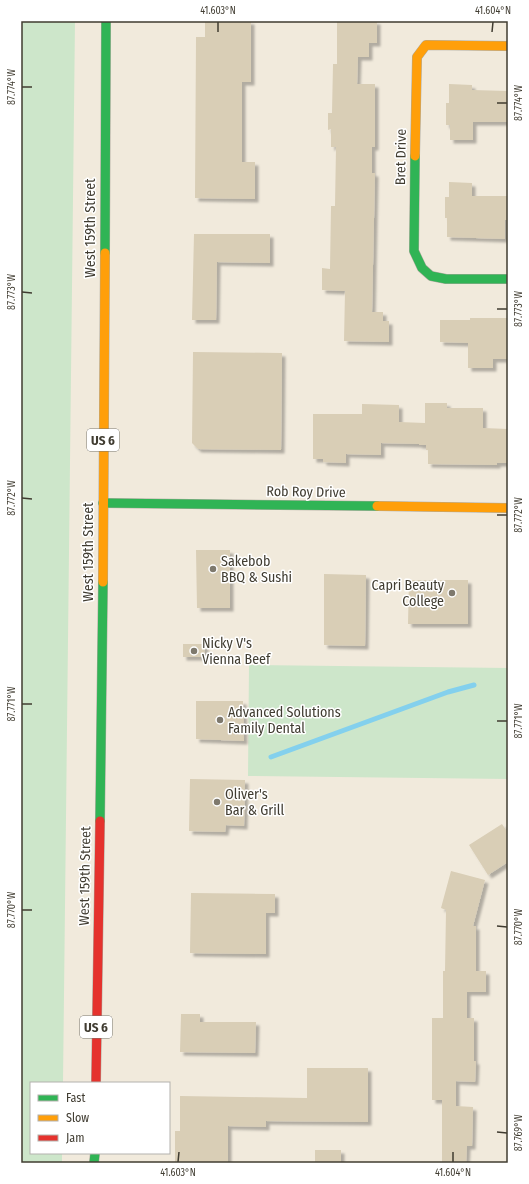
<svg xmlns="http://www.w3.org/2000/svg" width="529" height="1184" viewBox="0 0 529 1184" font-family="'Fira Sans Condensed',sans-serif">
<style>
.green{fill:#cde6ca}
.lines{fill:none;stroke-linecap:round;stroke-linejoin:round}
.stream{stroke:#83d0ed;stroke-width:5}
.building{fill:#d9ceb6;filter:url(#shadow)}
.fast-casing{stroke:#ada99e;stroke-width:10}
.slow-casing{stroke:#ada99e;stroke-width:10}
.jam-casing{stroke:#ada99e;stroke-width:10}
.fast{stroke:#30b455;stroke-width:9}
.slow{stroke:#ff9f0a;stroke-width:9}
.jam{stroke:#e5322d;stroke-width:9}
.ticks{fill:none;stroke:#403c31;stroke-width:1.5}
.poi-dot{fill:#7e796d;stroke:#fff;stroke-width:1.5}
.labels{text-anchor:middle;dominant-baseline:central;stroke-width:3;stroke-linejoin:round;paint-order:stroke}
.shield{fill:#fff;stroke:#79766f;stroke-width:1}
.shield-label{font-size:13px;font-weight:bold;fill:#403c31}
.street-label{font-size:14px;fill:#403c31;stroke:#fff}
.poi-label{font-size:14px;fill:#403c31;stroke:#fff;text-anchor:start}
.neatline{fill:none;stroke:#403c31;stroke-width:1.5}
.ticks-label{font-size:10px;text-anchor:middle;fill:#403c31}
</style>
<defs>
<filter id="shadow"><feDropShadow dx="3.5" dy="3.5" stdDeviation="1" flood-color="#0004"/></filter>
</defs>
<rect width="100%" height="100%" fill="#f1eadc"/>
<path class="green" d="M 21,21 L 75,21 L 63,1083 L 31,1083 L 31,1153 L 62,1153 L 62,1163 L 21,1163 Z
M 249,665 L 508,668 L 508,779 L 248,776 Z"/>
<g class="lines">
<path class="stream" d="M 271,757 L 448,692 L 474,685"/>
</g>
<path class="building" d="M 205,21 L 251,21 L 251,82 L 242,82 L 242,162 L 255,162 L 255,199 L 195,198 L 196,37 L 205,37 Z
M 337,21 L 377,21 L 377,43 L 369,43 L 369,57 L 358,57 L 357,84 L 375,84 L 375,147 L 372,147 L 372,173 L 375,173 L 372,312 L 383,312 L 383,321 L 389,321 L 389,342 L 344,341 L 345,291 L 322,290 L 322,268 L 330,269 L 331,206 L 335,206 L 336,147 L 331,147 L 331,129 L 328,130 L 328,113 L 332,113 L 333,64 L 337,64 Z
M 449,84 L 472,85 L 472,90 L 508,91 L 508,122 L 473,122 L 473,140 L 450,140 L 450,125 L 446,125 L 446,103 L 449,103 Z
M 449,182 L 472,183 L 472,196 L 508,196 L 508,220 L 505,220 L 505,239 L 447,237 L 447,218 L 445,218 L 445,197 L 449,197 Z
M 194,234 L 270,234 L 270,263 L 217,262 L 216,320 L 192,320 Z
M 470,318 L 508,318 L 508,359 L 493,359 L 493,368 L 468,368 L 468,343 L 440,342 L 440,320 L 470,320 Z
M 193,352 L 282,353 L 281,450 L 198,449 L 192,443 Z
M 425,403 L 447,403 L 447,408 L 483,408 L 483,428 L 508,429 L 508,463 L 497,463 L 497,465 L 428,464 L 428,450 L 426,450 L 426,445 L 419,445 L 419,444 L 381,443 L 381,455 L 346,454 L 346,463 L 323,462 L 323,459 L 313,459 L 313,414 L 362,414 L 362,404 L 399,405 L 399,422 L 425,423 Z
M 196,550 L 230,550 L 230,608 L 197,608 Z
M 324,574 L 366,575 L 365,646 L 324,645 Z
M 409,580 L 468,580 L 468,624 L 408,624 Z
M 183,644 L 205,644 L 204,657 L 183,657 Z
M 196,701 L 243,701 L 244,741 L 196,739 Z
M 190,779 L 245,780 L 244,826 L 226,825 L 225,832 L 189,831 Z
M 502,824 L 508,833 L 508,862 L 488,875 L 469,845 Z
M 451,871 L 485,880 L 473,926 L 476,926 L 476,971 L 486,971 L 486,992 L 467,992 L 467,1018 L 474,1018 L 474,1061 L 476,1061 L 475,1082 L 456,1081 L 456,1106 L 473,1107 L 472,1146 L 467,1146 L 466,1163 L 442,1163 L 442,1100 L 432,1100 L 432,1018 L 443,1018 L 443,971 L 445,971 L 446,910 L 441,908 Z
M 191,893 L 275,894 L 275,913 L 266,913 L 266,954 L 190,953 Z
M 181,1014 L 200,1014 L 200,1022 L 256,1022 L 255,1053 L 180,1052 Z
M 307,1068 L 368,1068 L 368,1122 L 266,1121 L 266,1127 L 228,1126 L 228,1163 L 175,1163 L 175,1131 L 180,1131 L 180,1096 L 307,1098 Z
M 315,1150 L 341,1150 L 341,1163 L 315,1163 Z"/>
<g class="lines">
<g class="fast-casing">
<path id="fast" d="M 415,156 L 414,251 L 422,268 L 431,276 L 446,279 L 508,279
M 105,253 L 106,21
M 103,503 L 377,506
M 100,821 L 103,582
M 94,1163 L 95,1153"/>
</g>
<g class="slow-casing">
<path id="slow" d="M 415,156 L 417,57 L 426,45 L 508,46
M 377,506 L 508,508
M 103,582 L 105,253"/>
</g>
<g class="jam-casing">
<path id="jam" d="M 96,1083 L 100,821"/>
</g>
<use href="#fast" class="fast"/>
<use href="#slow" class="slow"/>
<use href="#jam" class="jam"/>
</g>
<path class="ticks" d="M 218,32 L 218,22M 492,32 L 493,22M 22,87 L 32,87M 497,103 L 507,103M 22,292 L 32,293M 497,309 L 507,309M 22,498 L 32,499M 497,515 L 507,515M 22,704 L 32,704M 497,721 L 507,721M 22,910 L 32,910M 497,926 L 507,927M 497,1132 L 507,1133M 178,1162 L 179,1152M 453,1162 L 453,1152"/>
<g class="poi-dot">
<circle cx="213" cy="569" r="4"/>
<circle cx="452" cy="593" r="4"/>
<circle cx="194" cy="651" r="4"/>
<circle cx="220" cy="720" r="4"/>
<circle cx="217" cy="802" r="4"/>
</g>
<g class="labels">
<g class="shield">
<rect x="87" y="429" width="32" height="22" rx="3"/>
<rect x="80" y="1016" width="32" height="22" rx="3"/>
</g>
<g class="shield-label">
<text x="103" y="440">US 6</text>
<text x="96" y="1027">US 6</text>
</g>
<g class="street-label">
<text transform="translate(401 157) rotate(-89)">Bret Drive</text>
<text transform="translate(90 228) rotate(-90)">West 159th Street</text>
<text transform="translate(306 492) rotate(1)">Rob Roy Drive</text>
<text transform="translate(88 552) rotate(-90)">West 159th Street</text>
<text transform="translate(85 876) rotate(-89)">West 159th Street</text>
</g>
<g class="poi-label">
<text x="221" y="561">Sakebob<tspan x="221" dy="16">BBQ &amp; Sushi</tspan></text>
<text x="444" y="585" text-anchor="end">Capri Beauty<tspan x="444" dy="16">College</tspan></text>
<text x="202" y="643">Nicky V's<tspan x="202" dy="16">Vienna Beef</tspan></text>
<text x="228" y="712">Advanced Solutions<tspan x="228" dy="16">Family Dental</tspan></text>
<text x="225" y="794">Oliver's<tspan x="225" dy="16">Bar &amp; Grill</tspan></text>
</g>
</g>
<rect width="529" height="1184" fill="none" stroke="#ffffff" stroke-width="44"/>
<rect x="30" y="1082" width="140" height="72" fill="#ffffff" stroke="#b3b1ad"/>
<rect x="38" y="1095" width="20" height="6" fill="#30b455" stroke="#b3b1ad"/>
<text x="66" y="1102" font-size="12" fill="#403c31">Fast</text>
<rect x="38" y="1115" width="20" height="6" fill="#ff9f0a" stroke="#b3b1ad"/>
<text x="66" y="1122" font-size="12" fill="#403c31">Slow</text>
<rect x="38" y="1135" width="20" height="6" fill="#e5322d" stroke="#b3b1ad"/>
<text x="66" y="1142" font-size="12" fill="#403c31">Jam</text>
<rect x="22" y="22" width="485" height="1140" class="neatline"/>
<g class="ticks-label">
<text x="218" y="14">41.603°N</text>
<text x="493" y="14">41.604°N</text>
<text transform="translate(11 87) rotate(-90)" y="4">87.774°W</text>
<text transform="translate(518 103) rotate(-90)" y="4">87.774°W</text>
<text transform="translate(11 292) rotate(-90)" y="4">87.773°W</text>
<text transform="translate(518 309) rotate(-90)" y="4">87.773°W</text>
<text transform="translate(11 498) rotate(-90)" y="4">87.772°W</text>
<text transform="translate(518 515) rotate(-90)" y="4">87.772°W</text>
<text transform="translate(11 704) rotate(-90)" y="4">87.771°W</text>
<text transform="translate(518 721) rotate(-90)" y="4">87.771°W</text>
<text transform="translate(11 910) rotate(-90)" y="4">87.770°W</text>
<text transform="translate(518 927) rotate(-90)" y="4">87.770°W</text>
<text transform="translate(518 1133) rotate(-90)" y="4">87.769°W</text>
<text x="178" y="1176">41.603°N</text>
<text x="453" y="1176">41.604°N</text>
</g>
</svg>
